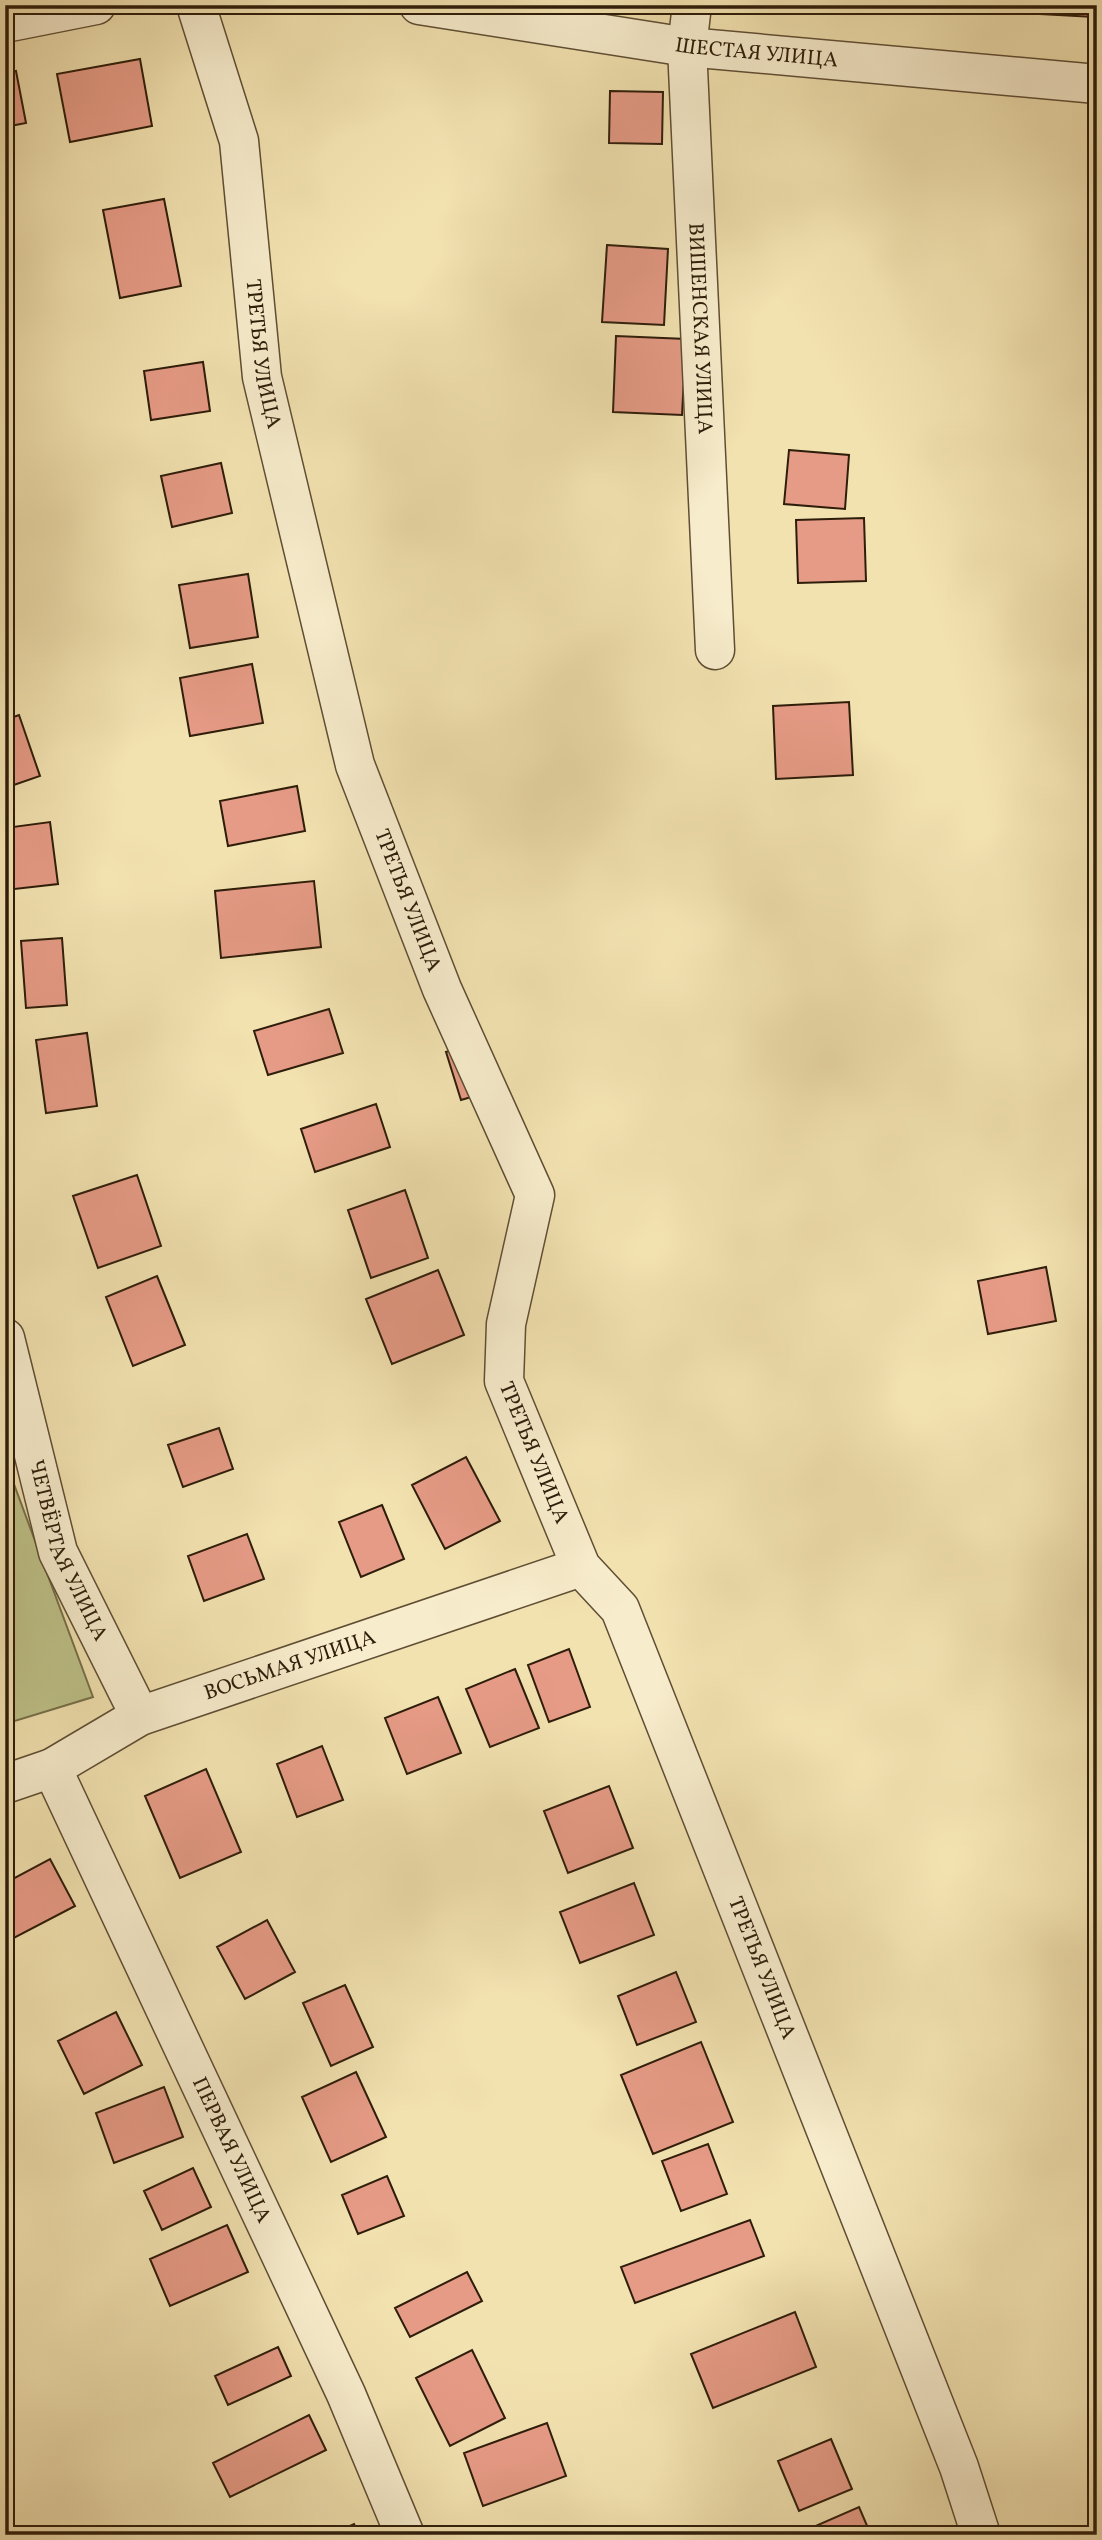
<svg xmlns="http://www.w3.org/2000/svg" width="1102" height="2540" viewBox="0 0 1102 2540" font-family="Vollkorn,serif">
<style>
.green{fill:#bec289;stroke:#76704a;stroke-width:2}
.building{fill:#e69b86;stroke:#2e1d0a;stroke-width:2}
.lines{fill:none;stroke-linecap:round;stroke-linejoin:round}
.minor-casing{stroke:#5f4e34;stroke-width:41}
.minor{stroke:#f7eccc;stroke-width:38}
.labels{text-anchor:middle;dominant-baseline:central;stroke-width:5;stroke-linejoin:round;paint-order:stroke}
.street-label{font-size:21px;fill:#2e1d0a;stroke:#f7eccc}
</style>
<rect width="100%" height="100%" fill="#f2e2b0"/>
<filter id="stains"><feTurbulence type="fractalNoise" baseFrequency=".00286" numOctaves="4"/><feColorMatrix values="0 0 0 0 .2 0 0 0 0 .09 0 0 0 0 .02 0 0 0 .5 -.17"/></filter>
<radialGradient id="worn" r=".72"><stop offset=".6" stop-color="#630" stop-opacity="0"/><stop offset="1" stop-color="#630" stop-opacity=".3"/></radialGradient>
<path class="green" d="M 5,1460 L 93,1697 L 5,1724 Z"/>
<path class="building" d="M 1022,5 L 1094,5 L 1094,17 L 1022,13 Z
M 140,59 L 152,126 L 70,142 L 57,74 Z
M 16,71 L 26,123 L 5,127 L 5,73 Z
M 610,91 L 663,92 L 662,144 L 609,143 Z
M 164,199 L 181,286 L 120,298 L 103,210 Z
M 607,245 L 668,249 L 664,325 L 602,322 Z
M 616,336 L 686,339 L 682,415 L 613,412 Z
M 203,362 L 210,411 L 151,420 L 144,371 Z
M 789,450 L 849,455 L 845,509 L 784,504 Z
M 221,463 L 232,513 L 172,527 L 161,476 Z
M 864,518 L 866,581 L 798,583 L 796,520 Z
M 248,574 L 258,637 L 190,648 L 179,585 Z
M 5,623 L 13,652 L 5,654 Z
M 252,664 L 263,723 L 190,736 L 180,678 Z
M 849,702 L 853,775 L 776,779 L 773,706 Z
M 19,715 L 40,776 L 5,788 L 5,720 Z
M 297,786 L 305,831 L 228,846 L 220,801 Z
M 50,822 L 58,884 L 6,890 L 5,828 Z
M 314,881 L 321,947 L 221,958 L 215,891 Z
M 62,938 L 67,1005 L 26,1008 L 21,941 Z
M 329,1009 L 343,1053 L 268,1075 L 254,1031 Z
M 87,1033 L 97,1106 L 46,1113 L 36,1040 Z
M 470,1045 L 485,1093 L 461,1100 L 446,1052 Z
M 376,1104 L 390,1147 L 315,1172 L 301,1129 Z
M 137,1175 L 161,1246 L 98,1268 L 73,1196 Z
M 405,1190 L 428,1258 L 371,1278 L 348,1210 Z
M 1046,1267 L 1056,1321 L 988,1334 L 978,1281 Z
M 438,1270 L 464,1335 L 392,1364 L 366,1299 Z
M 157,1276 L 185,1345 L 133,1366 L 106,1297 Z
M 219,1428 L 233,1469 L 183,1487 L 168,1445 Z
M 466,1457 L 500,1521 L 445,1549 L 412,1485 Z
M 382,1505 L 404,1559 L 361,1577 L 339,1522 Z
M 247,1534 L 264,1579 L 204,1601 L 188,1556 Z
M 569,1649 L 590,1707 L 549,1722 L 528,1665 Z
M 515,1669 L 539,1728 L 490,1747 L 466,1689 Z
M 438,1697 L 461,1753 L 407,1774 L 385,1718 Z
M 322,1746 L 343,1800 L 297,1817 L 277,1764 Z
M 206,1769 L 241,1852 L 180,1878 L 145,1796 Z
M 609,1786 L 633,1848 L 568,1873 L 544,1811 Z
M 50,1859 L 75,1906 L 10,1940 L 5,1931 L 5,1883 Z
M 634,1883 L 654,1935 L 580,1963 L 560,1912 Z
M 267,1920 L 295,1972 L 245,1999 L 217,1947 Z
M 676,1972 L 696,2022 L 637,2045 L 618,1996 Z
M 345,1985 L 373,2047 L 331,2066 L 303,2003 Z
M 116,2012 L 142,2065 L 84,2094 L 58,2041 Z
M 701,2042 L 733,2122 L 653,2154 L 621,2075 Z
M 356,2072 L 386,2137 L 331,2162 L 302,2097 Z
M 164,2087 L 183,2137 L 114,2163 L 96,2113 Z
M 708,2144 L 727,2194 L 681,2211 L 662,2161 Z
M 193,2168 L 211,2207 L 162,2230 L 144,2191 Z
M 387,2176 L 404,2216 L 358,2234 L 342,2195 Z
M 750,2220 L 764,2256 L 635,2303 L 621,2267 Z
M 227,2225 L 248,2272 L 170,2306 L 150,2259 Z
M 467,2272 L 482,2301 L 410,2337 L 395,2308 Z
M 795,2312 L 816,2367 L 713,2408 L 691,2354 Z
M 278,2347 L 291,2376 L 228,2405 L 215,2376 Z
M 472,2350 L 505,2418 L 450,2446 L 416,2378 Z
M 309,2415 L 326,2450 L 230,2497 L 213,2463 Z
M 547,2423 L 566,2476 L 483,2506 L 464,2453 Z
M 831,2439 L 852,2489 L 799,2511 L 778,2461 Z
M 859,2507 L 871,2535 L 805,2535 L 804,2531 Z
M 354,2524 L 359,2535 L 330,2535 Z"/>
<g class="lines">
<g class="minor-casing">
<g id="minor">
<path id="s1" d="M 196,5 L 239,141 L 262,377 L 355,765 L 442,989 L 535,1195 L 506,1324 L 504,1381 L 581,1567 L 620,1609 L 959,2467 L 981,2535"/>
<path id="s2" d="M 419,5 L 687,47 L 1097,84"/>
<path id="s3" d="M 692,5 L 687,47 L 715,650"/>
<path d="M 5,23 L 96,5"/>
<path id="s4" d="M 5,1338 L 58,1552 L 140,1716"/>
<path id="s5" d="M 52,1768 L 346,2394 L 405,2535"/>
<path id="s6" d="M 5,1784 L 52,1768 L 140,1716 L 581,1567"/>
</g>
</g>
<use href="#minor" class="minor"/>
</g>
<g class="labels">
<g class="street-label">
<text stroke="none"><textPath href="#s2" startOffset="341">ШЕСТАЯ УЛИЦА</textPath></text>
<text stroke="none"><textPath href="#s3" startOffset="324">ВИШЕНСКАЯ УЛИЦА</textPath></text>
<text stroke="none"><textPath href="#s1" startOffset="357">ТРЕТЬЯ УЛИЦА</textPath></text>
<text stroke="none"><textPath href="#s1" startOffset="924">ТРЕТЬЯ УЛИЦА</textPath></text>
<text stroke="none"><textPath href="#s1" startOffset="1512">ТРЕТЬЯ УЛИЦА</textPath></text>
<text stroke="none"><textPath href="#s4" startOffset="222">ЧЕТВЁРТАЯ УЛИЦА</textPath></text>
<text stroke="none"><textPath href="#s6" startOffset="310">ВОСЬМАЯ УЛИЦА</textPath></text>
<text stroke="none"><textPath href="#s1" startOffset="2079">ТРЕТЬЯ УЛИЦА</textPath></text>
<text stroke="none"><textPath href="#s5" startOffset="422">ПЕРВАЯ УЛИЦА</textPath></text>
</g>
</g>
<rect width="1102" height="2540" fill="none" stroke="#f2e2b0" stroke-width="28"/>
<rect x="7" y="7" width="1088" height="2526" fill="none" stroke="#2e1d0a" stroke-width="3.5"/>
<rect x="14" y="14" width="1074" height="2512" fill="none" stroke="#2e1d0a" stroke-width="2"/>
<rect width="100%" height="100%" filter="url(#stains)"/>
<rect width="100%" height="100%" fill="url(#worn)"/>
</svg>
